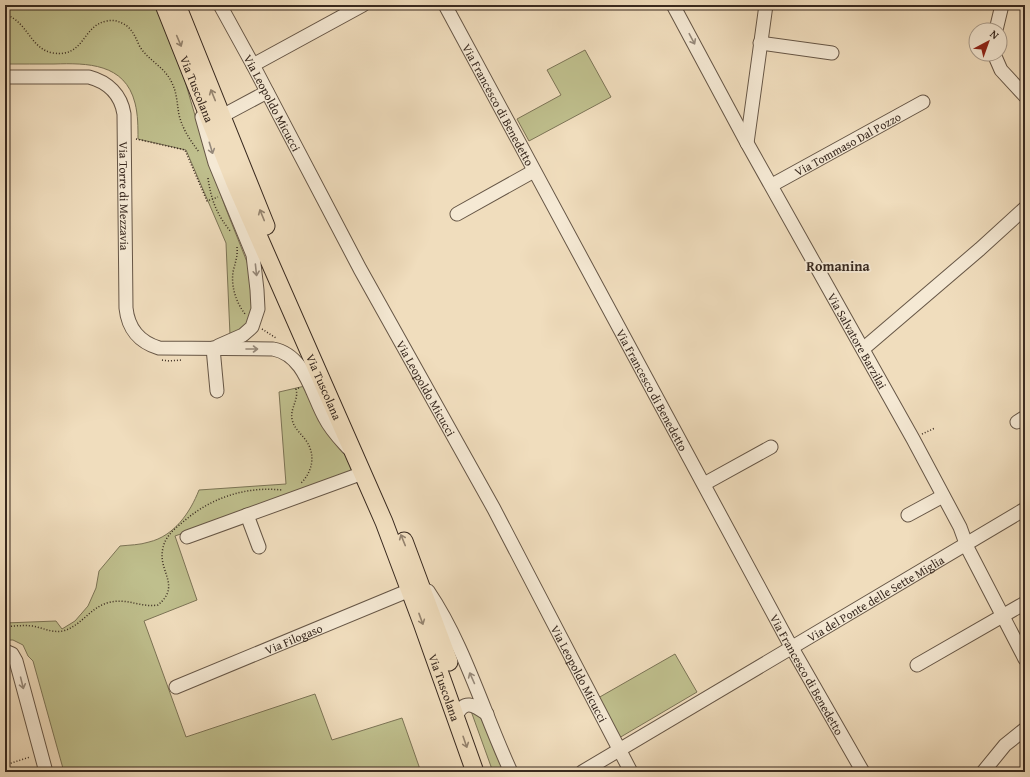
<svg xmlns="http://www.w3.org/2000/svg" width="1030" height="777" viewBox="0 0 1030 777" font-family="'Gentium Book Plus',serif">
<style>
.green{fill:#bfbf8d;stroke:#7c7456}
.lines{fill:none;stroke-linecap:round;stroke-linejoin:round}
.minor-casing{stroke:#665646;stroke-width:15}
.major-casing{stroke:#38291f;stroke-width:19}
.path{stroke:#38291f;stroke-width:1.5;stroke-dasharray:1 2;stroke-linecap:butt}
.minor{stroke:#f5e9d4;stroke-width:13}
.major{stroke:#f0ddbd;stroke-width:17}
.oneway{stroke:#96897a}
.oneway2{stroke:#94836e}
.labels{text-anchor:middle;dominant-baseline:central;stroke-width:3.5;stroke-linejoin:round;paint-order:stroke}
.street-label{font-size:12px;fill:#38291f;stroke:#f5e9d4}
.quarter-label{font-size:14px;font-weight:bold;fill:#38291f;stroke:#f5e9d4}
</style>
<rect width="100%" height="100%" fill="#f0ddbd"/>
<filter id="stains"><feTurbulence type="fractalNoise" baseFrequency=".005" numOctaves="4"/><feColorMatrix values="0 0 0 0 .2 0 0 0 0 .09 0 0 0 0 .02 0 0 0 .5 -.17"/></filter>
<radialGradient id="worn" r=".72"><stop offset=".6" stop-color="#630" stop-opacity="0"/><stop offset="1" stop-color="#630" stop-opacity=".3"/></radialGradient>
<path class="green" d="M 5,5 L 156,5 L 183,74 L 207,157 L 226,209 L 251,272 L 254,309 L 244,329 L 230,335 L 226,243 L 186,150 L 138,139 C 138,127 138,115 135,103 C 125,63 87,63 54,64 C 38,64 21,64 5,64 Z
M 585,50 L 611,97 L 529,141 L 517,119 L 561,95 L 547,70 Z
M 305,386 L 355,471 L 175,536 L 197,600 L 144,621 L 186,737 L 315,694 L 332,740 L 402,718 L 421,772 L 64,772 L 33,661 L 28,656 L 23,645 L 13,640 L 5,640 L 5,623 L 56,621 L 62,629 L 75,621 L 88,606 L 96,588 L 99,571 L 120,546 C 129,545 140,545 149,542 C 174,536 190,513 199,490 L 286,484 L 279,392 Z
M 675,654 L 697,692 L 619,738 L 598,698 Z
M 471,711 L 478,714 L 481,718 L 505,772 L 493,772 Z"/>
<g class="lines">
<g class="minor-casing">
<g id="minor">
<path id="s1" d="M 220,5 L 253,65 L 360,269 L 494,509 L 631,772"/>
<path id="s2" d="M 445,5 L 788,641 L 863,772"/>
<path id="s3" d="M 673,5 L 747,143 L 913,439 L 960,527 L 968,549 L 1025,659"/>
<path d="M 996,30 L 1002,5"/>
<path d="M 760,43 L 832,53"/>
<path d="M 994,54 L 1001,70 L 1025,96"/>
<path d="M 253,65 L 363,5"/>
<path id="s4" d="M 5,77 L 89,77 C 108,82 121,95 124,114 L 126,308 C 128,328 139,342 159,348 L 273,349 C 305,355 311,393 325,418 C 331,430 340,439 348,448"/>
<path d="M 222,116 L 267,92"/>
<path d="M 202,117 L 215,163 L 253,255 L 257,290 L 258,309 L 252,327 L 243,335 L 218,346"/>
<path d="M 747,143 L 766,5"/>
<path id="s5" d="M 772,185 L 923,102"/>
<path d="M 457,214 L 534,171"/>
<path d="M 213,348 L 217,391"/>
<path d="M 863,349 L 980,249 L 1025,208"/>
<path d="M 1017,422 L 1025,417"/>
<path d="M 704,484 L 771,447"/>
<path d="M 247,515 L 259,547"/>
<path d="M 908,515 L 943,496"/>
<path d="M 187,537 L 363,473"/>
<path d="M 428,591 C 464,644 484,714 511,772"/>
<path d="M 5,651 L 12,654 L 16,661 L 46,772"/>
<path d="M 917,665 L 1025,603"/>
<path id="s6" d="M 176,687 L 410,590"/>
<path d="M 456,717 C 464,698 474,705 487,714"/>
<path id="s7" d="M 582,772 L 1025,509"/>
<path d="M 983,772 L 1005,745 L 1025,729"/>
</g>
</g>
<g class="major-casing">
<g id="major">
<path id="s8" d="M 164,5 L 235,183 L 384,522 L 422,623 L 475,772"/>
<path d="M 177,5 L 266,226"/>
<path d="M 404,541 L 449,662"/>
</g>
</g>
<path class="path" d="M 5,14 C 29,23 30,49 53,53 C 85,58 82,25 107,21 C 114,19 121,22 127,26 C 134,32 136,39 140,47 C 149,61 165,67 172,83 C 177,93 177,104 179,115 C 183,130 190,140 199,152
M 136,139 L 185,150 L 207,201 L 218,197
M 208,178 C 211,200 217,215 231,232
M 237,247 C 238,256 235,263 233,272 C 231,287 236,302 245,314
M 262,329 L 276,338
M 162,360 L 169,361 L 182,360
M 299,388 L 296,389 C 299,400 290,408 292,419 C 294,429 302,434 307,442 C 316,456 312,473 300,484
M 922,434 L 935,428
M 5,627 C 14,626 23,625 33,626 C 43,628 52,633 63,631 C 81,626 90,608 107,603 C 127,597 140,608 158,605 C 182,585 157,571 163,548 C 165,537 174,529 183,522 C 210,498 246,486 282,490
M 5,765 L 30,757"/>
<use href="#minor" class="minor"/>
<use href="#major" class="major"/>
</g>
<defs><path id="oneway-shaft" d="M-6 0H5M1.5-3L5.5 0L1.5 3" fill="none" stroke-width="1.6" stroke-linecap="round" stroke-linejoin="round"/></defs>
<g class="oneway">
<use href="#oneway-shaft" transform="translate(692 39) rotate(62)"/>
<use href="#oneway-shaft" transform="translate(211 148) rotate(73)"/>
<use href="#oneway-shaft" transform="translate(256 270) rotate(84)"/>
<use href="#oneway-shaft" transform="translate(252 349)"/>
<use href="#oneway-shaft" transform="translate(472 678) rotate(-114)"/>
<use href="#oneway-shaft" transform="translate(22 683) rotate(76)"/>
</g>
<g class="oneway2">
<use href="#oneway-shaft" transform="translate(179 41) rotate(67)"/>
<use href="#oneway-shaft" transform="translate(213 95) rotate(-112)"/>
<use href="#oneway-shaft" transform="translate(262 215) rotate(-112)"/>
<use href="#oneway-shaft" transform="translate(403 540) rotate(-112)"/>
<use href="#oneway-shaft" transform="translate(421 619) rotate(70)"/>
<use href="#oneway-shaft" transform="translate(465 742) rotate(71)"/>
</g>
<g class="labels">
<g class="street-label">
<text stroke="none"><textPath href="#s8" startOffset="90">Via Tuscolana</textPath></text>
<text stroke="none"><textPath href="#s1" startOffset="111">Via Leopoldo Micucci</textPath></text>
<text stroke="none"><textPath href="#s2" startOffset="113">Via Francesco di Benedetto</textPath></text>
<text stroke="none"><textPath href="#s5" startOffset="86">Via Tommaso Dal Pozzo</textPath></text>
<text stroke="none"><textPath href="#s4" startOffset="220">Via Torre di Mezzavia</textPath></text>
<text stroke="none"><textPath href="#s3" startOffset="383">Via Salvatore Barzilai</textPath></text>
<text stroke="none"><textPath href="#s8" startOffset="414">Via Tuscolana</textPath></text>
<text stroke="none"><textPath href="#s1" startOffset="435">Via Leopoldo Micucci</textPath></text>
<text stroke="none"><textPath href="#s2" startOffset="437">Via Francesco di Benedetto</textPath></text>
<text stroke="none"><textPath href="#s7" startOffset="341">Via del Ponte delle Sette Miglia</textPath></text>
<text stroke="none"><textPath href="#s6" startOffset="127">Via Filogaso</textPath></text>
<text stroke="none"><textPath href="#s1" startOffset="759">Via Leopoldo Micucci</textPath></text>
<text stroke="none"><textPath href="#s2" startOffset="761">Via Francesco di Benedetto</textPath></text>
<text stroke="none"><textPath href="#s8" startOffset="738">Via Tuscolana</textPath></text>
</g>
<g class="quarter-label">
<text x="838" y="266">Romanina</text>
</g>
</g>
<rect width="1030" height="777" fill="none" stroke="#f0ddbd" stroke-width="20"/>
<rect x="6" y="6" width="1018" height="765" fill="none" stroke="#38291f" stroke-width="2"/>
<rect x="10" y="10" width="1010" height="757" fill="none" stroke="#38291f"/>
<g transform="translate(988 42) rotate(41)"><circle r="19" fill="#f5e9d4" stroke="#a99c8c"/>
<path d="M0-3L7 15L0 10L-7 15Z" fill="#8f2418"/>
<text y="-6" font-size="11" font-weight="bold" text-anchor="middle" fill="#38291f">N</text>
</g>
<rect width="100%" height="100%" filter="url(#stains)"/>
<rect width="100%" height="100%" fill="url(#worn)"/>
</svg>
